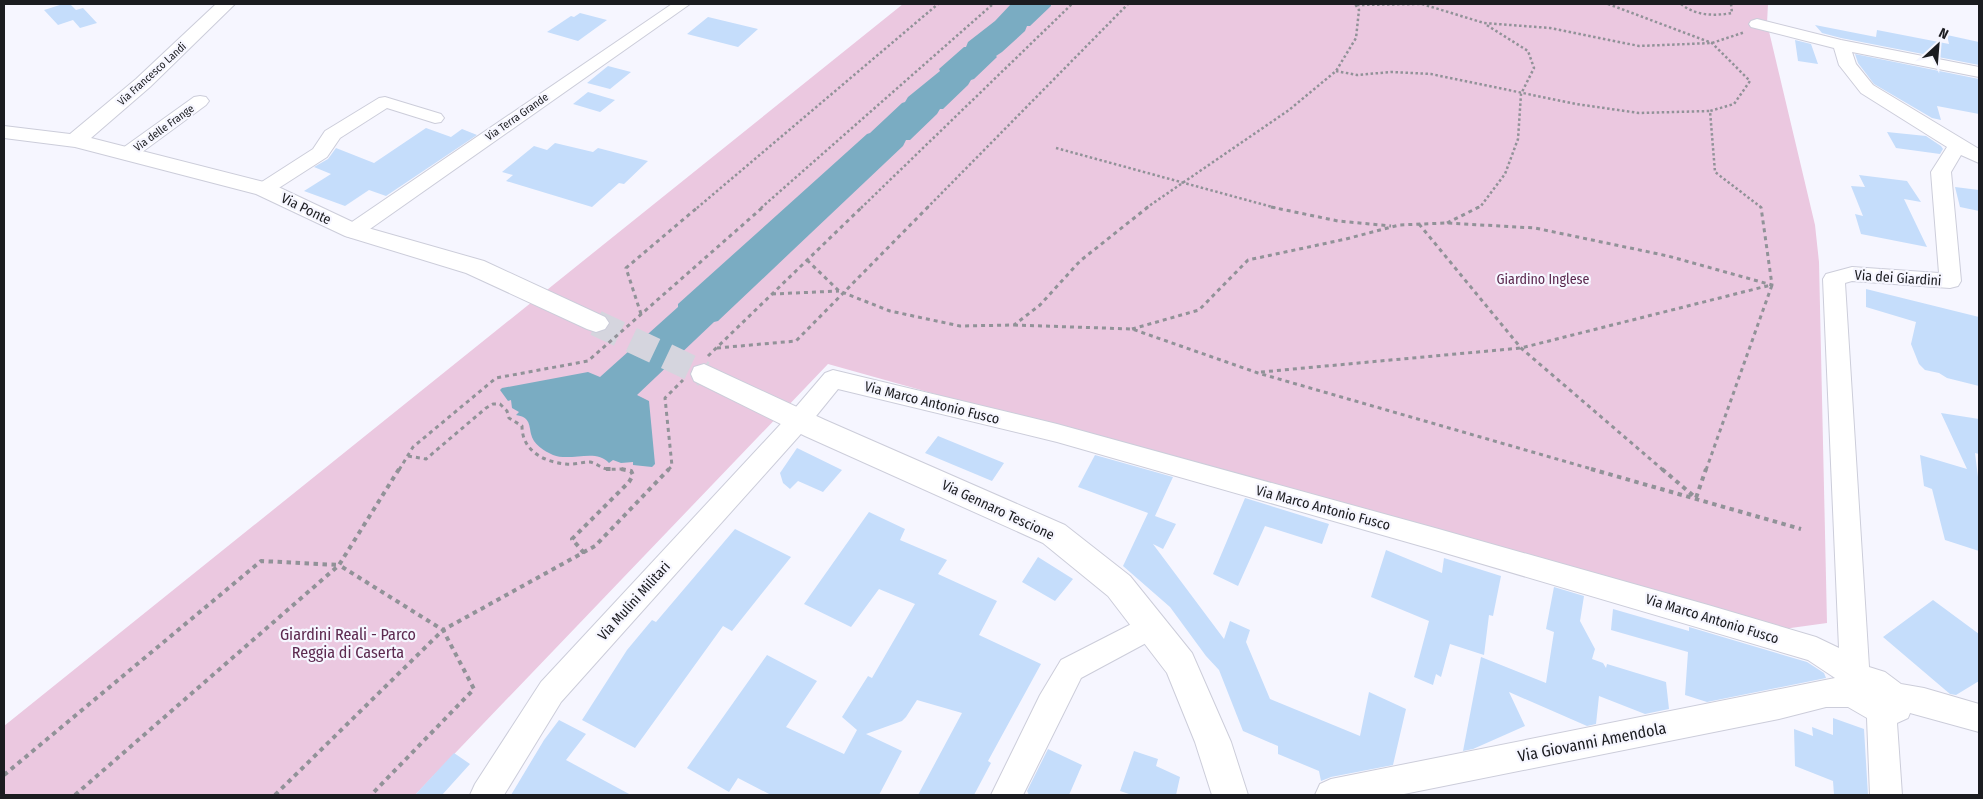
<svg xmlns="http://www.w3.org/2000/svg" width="1983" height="799" viewBox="0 0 1983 799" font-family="'Fira Sans Condensed',sans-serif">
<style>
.green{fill:#ebc8e0}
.water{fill:#7aacc2}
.building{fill:#c5ddfb}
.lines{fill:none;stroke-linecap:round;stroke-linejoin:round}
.tertiary-tunnel{stroke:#d5d5de;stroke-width:26;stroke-dasharray:26 13;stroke-linecap:butt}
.minor-casing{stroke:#cccdda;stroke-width:2}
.tertiary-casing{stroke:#cccdda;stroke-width:2}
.path-far2{stroke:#919298;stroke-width:2.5;stroke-dasharray:2.5 2.5;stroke-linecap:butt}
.path-far1{stroke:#919298;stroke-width:3;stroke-dasharray:4 4;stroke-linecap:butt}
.path{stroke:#919298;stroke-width:4;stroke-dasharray:4.5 4.5;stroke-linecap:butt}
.minor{fill:#fff;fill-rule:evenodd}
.tertiary{fill:#fff;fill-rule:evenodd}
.labels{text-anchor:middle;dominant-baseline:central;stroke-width:4.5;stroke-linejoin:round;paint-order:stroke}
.far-street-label{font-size:11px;fill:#1b1c20;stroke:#f6f6ff}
.street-label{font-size:14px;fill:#1b1c20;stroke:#f6f6ff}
.park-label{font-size:14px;fill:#5c294f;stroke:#f6f6ff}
.near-park-label{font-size:16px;fill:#5c294f;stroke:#f6f6ff}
.near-street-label{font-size:16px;fill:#1b1c20;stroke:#f6f6ff}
</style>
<rect width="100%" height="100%" fill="#f6f6ff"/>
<path class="green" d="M 903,4 L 1768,4 L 1767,23 L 1815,225 L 1819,262 L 1827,623 L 1776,630 L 828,364 L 415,795 L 4,795 L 4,726 Z"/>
<path class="water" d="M 1011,4 L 1051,4 L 1051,6 L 1030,26 L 1027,26 L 1025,31 L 1002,52 L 996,56 L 997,57 L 974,79 L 971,80 L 968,85 L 943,109 L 940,109 L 937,114 L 910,140 L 906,140 L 903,146 L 718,321 L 714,322 L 637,395 L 649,401 L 655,464 L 652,467 L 633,465 L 633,462 L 621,463 L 613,460 L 609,463 C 596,448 571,462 553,455 C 544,451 533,444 531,434 C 529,423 529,417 516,415 L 519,412 L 512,408 L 511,400 L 508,401 L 500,390 L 502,388 L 588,372 L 600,377 L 678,307 L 678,304 L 867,134 L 870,133 L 902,103 L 905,102 L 908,97 L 940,71 L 939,69 L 964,47 L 966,47 L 968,42 L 995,21 Z"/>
<path class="building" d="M 63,4 L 70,4 L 76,10 L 83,8 L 97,23 L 80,28 L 73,20 L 58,25 L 44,10 Z
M 580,13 L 607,20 L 578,41 L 547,32 L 571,16 L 574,17 Z
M 708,17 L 758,29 L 738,47 L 687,34 Z
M 1815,25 L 1876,37 L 1877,30 L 1949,44 L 1947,35 L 1979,42 L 1979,65 L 1841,38 L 1822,33 Z
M 1795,40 L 1811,44 L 1818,64 L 1798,61 Z
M 1855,54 L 1979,79 L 1979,114 L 1937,106 L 1941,120 L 1932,118 L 1874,84 L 1858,63 Z
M 608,66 L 631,72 L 610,89 L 587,83 Z
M 588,92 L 615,100 L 600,112 L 573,104 Z
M 426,128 L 451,137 L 462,129 L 477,135 L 386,196 L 369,190 L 345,206 L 304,191 L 331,174 L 314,167 L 328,159 L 336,148 L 374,163 Z
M 1887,132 L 1926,136 L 1941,146 L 1943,149 L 1940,154 L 1896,148 Z
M 555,143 L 593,152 L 598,148 L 648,161 L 624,184 L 619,183 L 592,207 L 506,181 L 513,175 L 502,172 L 534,146 L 547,150 Z
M 1859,175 L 1907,181 L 1921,202 L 1904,199 L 1927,247 L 1861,234 L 1855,214 L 1863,216 L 1851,186 L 1865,187 Z
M 1955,187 L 1979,190 L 1979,211 L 1960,207 Z
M 1866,289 L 1979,317 L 1979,386 L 1947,378 L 1939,373 L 1925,370 L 1919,364 L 1911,344 L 1916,322 L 1866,307 Z
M 1941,413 L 1979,419 L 1979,454 L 1975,453 L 1979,485 L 1979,551 L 1945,540 L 1932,489 L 1924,486 L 1920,455 L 1967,469 Z
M 938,436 L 1004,463 L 992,481 L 925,453 Z
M 797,448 L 842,470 L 823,492 L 798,481 L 790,489 L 783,483 L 780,473 Z
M 1095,455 L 1173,477 L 1155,516 L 1176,524 L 1163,549 L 1153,544 L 1224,639 L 1230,621 L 1250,630 L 1246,642 L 1270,699 L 1360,736 L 1369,692 L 1406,709 L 1393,765 L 1331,777 L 1321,781 L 1319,771 L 1278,754 L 1278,746 L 1243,731 L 1219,670 L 1206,656 L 1170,607 L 1123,566 L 1148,513 L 1078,487 Z
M 1245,498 L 1329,524 L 1322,544 L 1265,526 L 1238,586 L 1213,574 Z
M 869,512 L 905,529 L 900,540 L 947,560 L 938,574 L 997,601 L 979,635 L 1041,664 L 988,761 L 991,763 L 974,795 L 918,795 L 962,713 L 917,700 L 906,717 L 902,721 L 866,734 L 902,751 L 879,795 L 771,795 L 738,778 L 729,792 L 687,768 L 767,655 L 817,681 L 786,727 L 844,754 L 857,730 L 842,717 L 868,676 L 872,678 L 915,604 L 879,589 L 851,627 L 804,604 Z
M 735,529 L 791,557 L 732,631 L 723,626 L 635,748 L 582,720 L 627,650 L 652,620 L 656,622 Z
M 1386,550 L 1442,573 L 1444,558 L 1501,576 L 1493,616 L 1489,615 L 1484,655 L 1450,644 L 1441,677 L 1436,674 L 1433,685 L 1414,677 L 1429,621 L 1371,597 Z
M 1038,557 L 1073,579 L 1055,601 L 1022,582 Z
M 1554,587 L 1584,596 L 1580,621 L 1595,649 L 1592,659 L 1603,663 L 1606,668 L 1607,664 L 1666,682 L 1669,709 L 1645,714 L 1599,696 L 1596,724 L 1587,726 L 1509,692 L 1525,726 L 1473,749 L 1463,751 L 1481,657 L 1546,683 L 1554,632 L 1546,629 Z
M 1933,600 L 1979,634 L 1979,681 L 1956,695 L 1950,694 L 1883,637 Z
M 1613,609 L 1689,631 L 1689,627 L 1807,662 L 1824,673 L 1826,678 L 1707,702 L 1685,695 L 1688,652 L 1611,630 Z
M 1833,718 L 1864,729 L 1868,795 L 1834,795 L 1833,781 L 1795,766 L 1794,729 L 1813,736 L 1812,727 L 1833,735 Z
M 559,720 L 586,734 L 566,760 L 631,795 L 511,795 L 544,740 Z
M 1048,749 L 1082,765 L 1069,795 L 1029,795 L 1027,791 Z
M 1134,751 L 1158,759 L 1156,766 L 1180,777 L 1176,795 L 1132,795 L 1120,791 Z
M 454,753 L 470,764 L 442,795 L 415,795 Z"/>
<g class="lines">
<path class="tertiary-tunnel" d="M 596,323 L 704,374"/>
<g class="minor-casing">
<path id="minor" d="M 672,4 L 690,4 L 360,236 L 353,238 L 346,236 L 343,231 L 346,226 Z
M 1757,19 L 1841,40 L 1979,67 L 1979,77 L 1852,52 L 1856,64 L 1873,85 L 1979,149 L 1979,163 L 1961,155 L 1951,172 L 1961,281 L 1958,286 L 1950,288 L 1852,281 L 1845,283 L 1869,667 L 1885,672 L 1901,684 L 1924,688 L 1979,704 L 1979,732 L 1910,713 L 1908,718 L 1897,723 L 1902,795 L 1870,795 L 1867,718 L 1848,707 L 1826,707 L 1779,719 L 1399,795 L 1315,795 L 1320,784 L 1331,779 L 1835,678 L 1808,660 L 1435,550 L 1057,442 L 838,389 L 808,426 L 561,702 L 504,795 L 470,795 L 475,784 L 541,682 L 790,414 L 825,373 L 833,370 L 1057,424 L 1435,528 L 1708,605 L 1816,637 L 1839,648 L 1823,279 L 1826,274 L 1852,267 L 1939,273 L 1931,172 L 1947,147 L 1861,93 L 1839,65 L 1834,48 L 1751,27 L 1749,24 L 1751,21 Z
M 200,96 L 206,97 L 209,101 L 206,105 L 134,158 L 127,160 L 120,158 L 118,154 L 120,150 L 194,97 Z
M 385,97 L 441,114 L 444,118 L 441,122 L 435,123 L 387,108 L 340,138 L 327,157 L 271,193 L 264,195 L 257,193 L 254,189 L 257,185 L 313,149 L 325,131 L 379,98 Z
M 1151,614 L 1161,617 L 1165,626 L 1161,635 L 1081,678 L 1023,795 L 991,795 L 1040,695 L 1061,660 Z"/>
</g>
<g class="tertiary-casing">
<path id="tertiary" d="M 216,4 L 235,4 L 150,87 L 91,138 L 272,184 L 361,226 L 484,261 L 605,317 L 609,323 L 605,329 L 596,332 L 587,329 L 466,273 L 345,236 L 256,194 L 75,147 L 4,138 L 4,126 L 70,134 L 136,79 Z
M 704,364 L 825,420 L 1065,525 L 1130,576 L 1192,653 L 1231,742 L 1248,795 L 1212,795 L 1195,742 L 1167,673 L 1108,596 L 1043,543 L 805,436 L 694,381 L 691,374 L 694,367 Z"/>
</g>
<path class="path-far2" d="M 1422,4 L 1484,23 L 1550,28 L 1639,46 L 1712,43 L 1745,32
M 1608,4 L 1712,43 L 1750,81 L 1734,104 L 1710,111 L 1715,172 L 1762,208
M 1681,4 C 1696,16 1714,16 1732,13 L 1731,4
M 1357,5 L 1420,4
M 1336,71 L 1357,75 L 1391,72 L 1431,74 L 1576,104 L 1639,113 L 1710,111
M 1056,148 L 1276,208
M 697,208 L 938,4
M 761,208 L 993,4
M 861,208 L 1072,4
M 927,208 L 1128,4
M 1146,208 L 1289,110 L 1336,71 L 1356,38 L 1359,10 L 1355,4
M 1477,208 L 1481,206 L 1505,174 L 1518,139 L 1521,94 L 1534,68 L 1528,51 L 1485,24"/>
<path class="path-far1" d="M 1271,207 L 1338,221 L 1391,226
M 1447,223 L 1479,207
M 1419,224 L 1521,348 L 1663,470
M 807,260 L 839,291 L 890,311 L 960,326 L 1014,325 L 1040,305 L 1080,261 L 1148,207
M 772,294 L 839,291
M 641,314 L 626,268 L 698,207
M 1014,325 L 1132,329 L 1258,373 L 1595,470
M 1132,329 L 1199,310 L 1248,260 L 1346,239 L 1399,225 L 1446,223 L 1535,228 L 1668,256 L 1772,285 L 1761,207
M 717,348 L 796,341 L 928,207
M 708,356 L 862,207
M 1261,372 L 1521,348 L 1771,285
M 408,456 L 426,459 L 486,408 L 493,404 L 500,404 L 507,411 L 509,418 L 522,426 C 522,451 544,462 566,464 C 574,465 582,462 590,462 C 596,463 601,468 607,469 C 614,470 620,468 626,470
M 399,470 L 413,447 L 496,378 L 588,361 L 763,207
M 668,470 L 672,466 L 665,398 L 683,380
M 1706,470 L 1772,285"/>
<path class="path" d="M 399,469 L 339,565 L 443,630 L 595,546 L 669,469
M 606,469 L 612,469
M 1591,469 L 1801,529
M 1662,469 L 1696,498 L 1706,469
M 584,553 L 572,539 L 629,482 L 633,475 L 631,471 L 621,469
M 4,775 L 261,561 L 339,565
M 75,795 L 338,566
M 275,795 L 443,630 L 474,689 L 371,795"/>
<use href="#minor" class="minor"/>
<use href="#tertiary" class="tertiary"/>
</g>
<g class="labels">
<g class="far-street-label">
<text transform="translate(152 74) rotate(-42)">Via Francesco Landi</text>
<text transform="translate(517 117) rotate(-35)">Via Terra Grande</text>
<text transform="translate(164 128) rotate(-36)">Via delle Frange</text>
</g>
<g class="street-label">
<text transform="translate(306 209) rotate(26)">Via Ponte</text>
<text transform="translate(1898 278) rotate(4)">Via dei Giardini</text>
<text transform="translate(932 403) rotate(14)">Via Marco Antonio Fusco</text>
<text transform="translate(1323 508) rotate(15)">Via Marco Antonio Fusco</text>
<text transform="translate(998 510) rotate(25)">Via Gennaro Tescione</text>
<text transform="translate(634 601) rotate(-48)">Via Mulini Militari</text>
<text transform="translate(1712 619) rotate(17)">Via Marco Antonio Fusco</text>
</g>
<g class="park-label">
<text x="1543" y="279">Giardino Inglese</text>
</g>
<g class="near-park-label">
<text x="348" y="634">Giardini Reali - Parco<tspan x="348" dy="18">Reggia di Caserta</tspan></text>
</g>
<g class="near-street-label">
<text transform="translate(1592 742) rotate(-11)">Via Giovanni Amendola</text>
</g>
</g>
<rect width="1983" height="799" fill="none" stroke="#1b1c20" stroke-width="10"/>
<g transform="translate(1938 45) rotate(26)" stroke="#f6f6ff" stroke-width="4" paint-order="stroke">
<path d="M0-4L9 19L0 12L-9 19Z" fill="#1b1c20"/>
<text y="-8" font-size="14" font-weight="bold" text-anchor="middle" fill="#1b1c20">N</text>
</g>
</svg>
